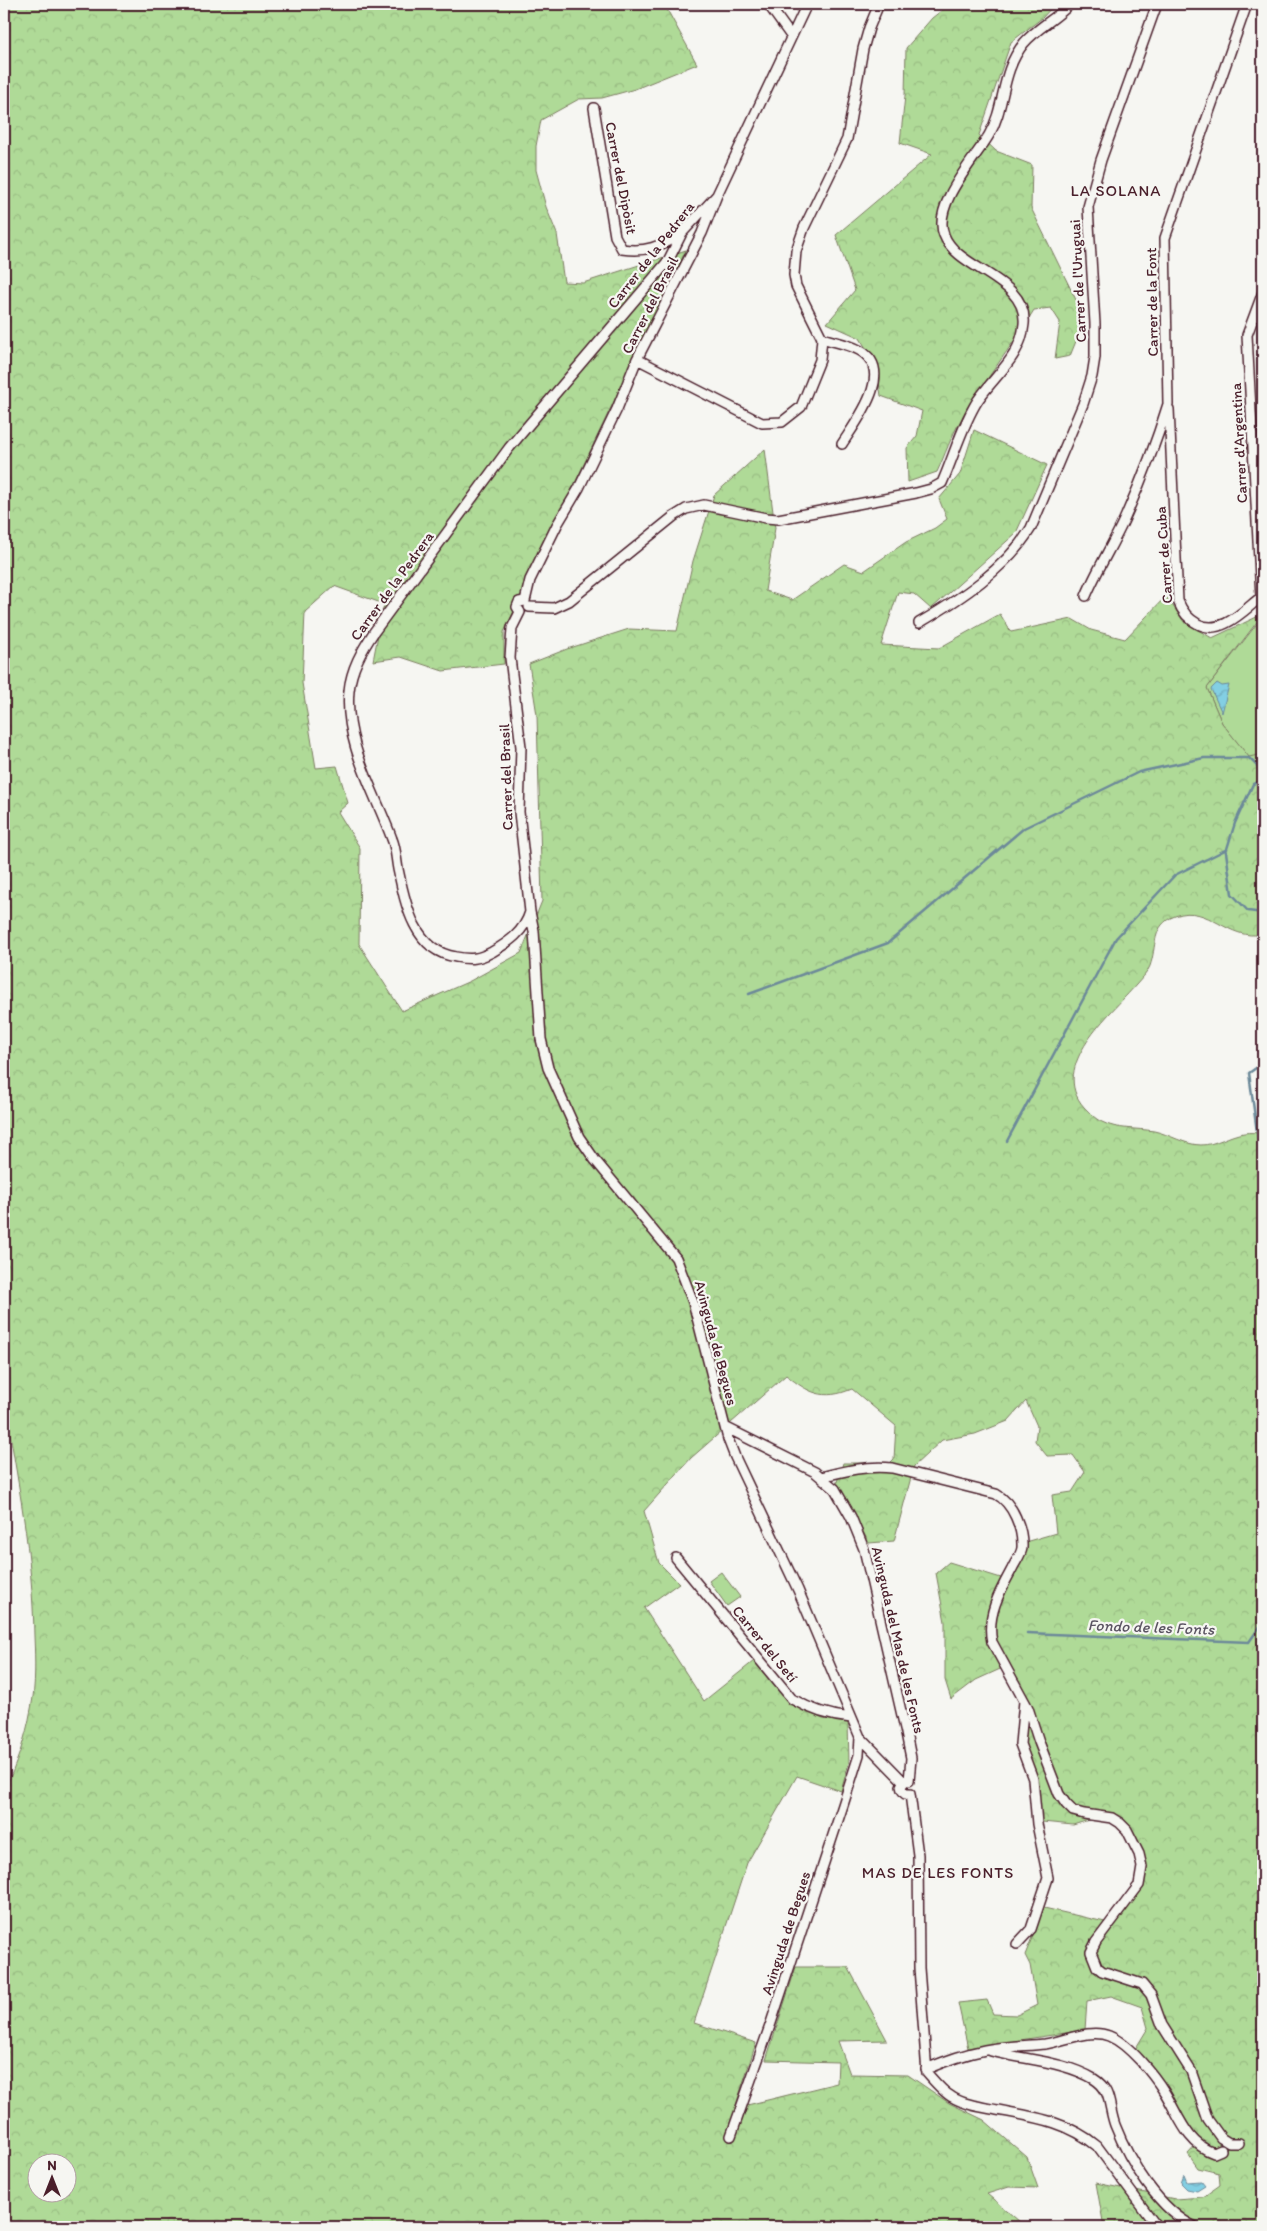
<svg xmlns="http://www.w3.org/2000/svg" width="1267" height="2231" viewBox="0 0 1267 2231" font-family="Itim,sans-serif">
<style>
.green{fill:#afda97;stroke:#7c7c61}
.forest{fill:url(#forest-crowns);stroke:#7c7c61;fill-rule:evenodd}
.water{fill:url(#water-waves);stroke:#6c8999}
.lines{fill:none;stroke-linecap:round;stroke-linejoin:round}
.stream{stroke:#6c8999;stroke-width:2.5}
.minor-casing{stroke:#4a1f2b;stroke-width:12}
.minor{stroke:#f6f6f2;stroke-width:9}
.labels{text-anchor:middle;dominant-baseline:central;stroke-width:4.5;stroke-linejoin:round;paint-order:stroke}
.street-label{font-size:15px;fill:#4a1f2b;stroke:#f6f6f2}
.neighbourhood-label{font-size:16px;letter-spacing:1px;fill:#4a1f2b;stroke:#f6f6f2}
.water-label{font-size:16px;font-style:italic;fill:#5b5462;stroke:#f6f6f2}
</style>
<defs>
<pattern id="forest-crowns" width="20" height="18" patternUnits="userSpaceOnUse" patternTransform="scale(1.25)"><rect width="20" height="18" fill="#afda97"/><path d="M2 6a3 3 0 1 1 6 0M12 15a3 3 0 1 1 6 0" fill="none" stroke="#98bb82"/></pattern>
<pattern id="water-waves" width="16" height="10" patternUnits="userSpaceOnUse" patternTransform="scale(1.25)"><rect width="16" height="10" fill="#83cfe3"/><path d="M0 5q4-4 8 0t8 0" fill="none" stroke="#73b1c3"/></pattern>
</defs>
<rect width="100%" height="100%" fill="#f6f6f2"/>
<filter id="ink" filterUnits="userSpaceOnUse"><feTurbulence type="fractalNoise" baseFrequency=".02" numOctaves="2"/><feDisplacementMap in="SourceGraphic" scale="10" xChannelSelector="R" yChannelSelector="G"/><feConvolveMatrix kernelMatrix="1 2 1 2 8 2 1 2 1" color-interpolation-filters="sRGB"/></filter>
<g filter="url(#ink)">
<path class="green" d="M 1263,616 L 1263,754 L 1249,758 L 1222,723 L 1207,688 Z
M 721,1572 L 740,1597 L 727,1606 L 709,1581 Z"/>
<path class="forest" d="M 4,4 L 664,4 L 697,64 L 635,89 L 602,98 L 579,99 L 541,120 L 536,146 L 536,170 L 546,207 L 557,234 L 564,282 L 583,283 L 686,250 L 504,632 L 504,664 L 443,671 L 401,657 L 373,661 L 384,604 L 334,586 L 305,612 L 302,683 L 316,768 L 337,766 L 348,803 L 338,812 L 360,848 L 359,944 L 402,1011 L 470,981 L 521,953 L 542,901 L 537,715 L 529,664 L 567,649 L 629,629 L 677,631 L 693,561 L 714,495 L 765,449 L 775,528 L 765,591 L 792,600 L 844,564 L 864,571 L 906,542 L 935,528 L 947,519 L 939,499 L 960,474 L 974,430 L 1047,465 L 1016,533 L 931,609 L 914,594 L 898,592 L 881,645 L 939,648 L 1000,614 L 1011,632 L 1072,619 L 1091,630 L 1125,639 L 1166,596 L 1184,622 L 1212,638 L 1263,614 L 1207,688 L 1222,723 L 1249,757 L 1263,754 L 1263,934 C 1227,942 1209,903 1175,916 C 1151,925 1157,947 1150,966 C 1147,974 1141,979 1136,985 C 1111,1014 1048,1066 1084,1107 C 1089,1112 1095,1119 1102,1122 C 1117,1130 1137,1128 1154,1131 C 1169,1134 1185,1145 1201,1145 C 1216,1145 1229,1135 1244,1133 C 1250,1132 1257,1133 1263,1133 L 1263,2227 L 1104,2227 L 1096,2183 L 1175,2199 L 1203,2197 L 1220,2185 L 1219,2173 L 1198,2168 L 1188,2154 L 1199,2142 L 1134,2051 L 1148,2028 L 1142,2007 L 1111,1996 L 1087,2001 L 1085,2030 L 968,2048 L 958,2003 L 987,2000 L 993,2014 L 1017,2015 L 1037,2005 L 1030,1965 L 1025,1955 L 1044,1908 L 1105,1922 C 1114,1910 1126,1898 1134,1885 C 1146,1864 1126,1836 1113,1821 L 1095,1818 L 1073,1825 L 1042,1822 L 1036,1779 L 1023,1743 L 1031,1704 L 1009,1665 L 976,1680 L 951,1699 L 945,1680 L 945,1622 L 936,1573 L 949,1562 L 1001,1578 L 1025,1542 L 1056,1533 L 1052,1495 L 1072,1492 L 1085,1472 L 1073,1455 L 1047,1456 L 1035,1441 L 1037,1426 L 1026,1401 L 1008,1421 L 975,1434 L 942,1440 L 914,1466 L 894,1541 L 869,1543 L 837,1482 L 843,1463 L 890,1463 L 894,1459 L 896,1426 L 852,1389 C 823,1401 809,1393 786,1375 L 691,1458 L 644,1511 L 659,1563 L 679,1583 L 644,1608 L 704,1701 L 754,1661 L 793,1704 L 823,1719 L 848,1722 L 849,1763 L 841,1791 L 797,1776 L 747,1863 L 694,2023 L 756,2043 L 735,2108 L 837,2083 L 838,2062 L 766,2060 L 796,1967 L 848,1967 L 887,2040 L 838,2041 L 850,2074 L 908,2075 L 949,2103 L 984,2120 L 1027,2157 L 1038,2188 L 1009,2187 L 987,2194 L 1026,2227 L 4,2227 L 4,1792 C 16,1765 26,1738 31,1709 C 36,1685 35,1660 34,1636 C 33,1556 17,1477 4,1398 ZM 38,2164 L 68,2164 L 68,2194 L 38,2194 Z
M 950,4 L 1055,4 L 1042,18 L 1011,42 L 979,135 L 996,151 L 1032,165 L 1031,208 L 1081,310 L 1081,329 L 1070,356 L 1055,359 L 1060,322 L 1051,308 L 1034,310 C 1011,348 983,382 961,420 C 951,436 945,455 937,472 L 908,482 L 907,448 L 917,436 L 922,411 L 881,396 L 877,368 L 860,338 L 827,323 L 855,290 L 836,235 L 932,154 L 900,143 L 905,96 L 906,48 L 932,18 Z"/>
<path class="water" d="M 1217,683 L 1222,686 L 1229,685 L 1222,713 L 1211,689 Z
M 1184,2175 L 1187,2182 L 1201,2181 L 1205,2186 L 1197,2191 L 1187,2189 L 1181,2183 Z"/>
<g class="lines">
<path class="stream" d="M 1263,780 L 1253,784 L 1235,823 L 1226,852 L 1232,894 L 1248,911 L 1263,913
M 749,994 L 888,943 L 1024,828 L 1139,772 L 1204,758 L 1249,758 L 1263,772
M 1263,1063 L 1249,1073 L 1263,1176
M 1007,1141 L 1116,938 L 1175,875 L 1227,849
M 1027,1633 L 1249,1642 L 1263,1622"/>
<g class="minor-casing">
<path id="minor" d="M 768,4 L 791,36
M 594,108 L 615,236 L 622,249 C 646,253 660,246 681,234
M 822,338 C 834,342 848,344 859,350 C 897,370 856,422 842,444
M 637,359 L 762,423 L 782,422 L 801,407 L 820,360 L 822,338 L 796,286 L 794,275 L 796,251 L 804,228 L 847,139 L 863,49 L 869,28 L 879,4
M 1169,409 L 1178,601 C 1182,611 1188,619 1198,624 C 1221,636 1243,611 1261,597 L 1247,335 L 1263,292
M 1086,596 C 1097,570 1112,546 1124,520 C 1141,482 1156,443 1168,404 L 1165,238 L 1247,4
M 525,601 L 519,602 L 517,607 L 520,612 L 512,628 L 510,658 L 521,747 L 519,812 L 530,912 L 534,931 L 541,1039 L 548,1068 L 579,1137 L 595,1160 L 676,1258 L 693,1302 L 728,1439 L 735,1457 L 798,1590 L 860,1737 L 904,1782
M 525,601 L 530,580 L 557,525 L 579,488 L 617,409 L 637,359 L 702,233 L 717,195 L 807,4
M 529,607 L 554,608 L 569,601 L 673,517 L 686,509 L 704,505 L 766,518 L 778,519 L 916,493 L 931,489 L 942,483 C 954,456 962,425 978,400 C 996,374 1021,357 1024,324 C 1028,278 957,270 944,235 C 932,205 975,159 989,135 C 1006,106 1000,73 1024,43 C 1037,28 1057,18 1070,4
M 919,623 C 960,599 1006,569 1031,528 L 1083,404 L 1092,376 L 1095,357 L 1095,324 L 1088,207 L 1101,160 L 1157,4
M 530,912 C 524,932 509,942 492,952 C 479,959 470,960 456,957 C 414,951 405,903 398,869 C 396,859 396,848 392,839 C 375,792 344,743 349,691 C 351,669 362,650 374,632 L 509,448 L 668,261 L 682,233 L 717,195
M 725,1427 L 815,1472 L 835,1489 L 851,1517 L 864,1549 L 906,1733 L 911,1758 L 909,1781
M 821,1477 C 844,1471 869,1465 892,1468 L 996,1494 C 1013,1503 1023,1529 1022,1548 C 1021,1555 1015,1562 1012,1569 C 1000,1591 986,1616 992,1642 L 1028,1708 L 1039,1742 L 1059,1794 L 1066,1804 L 1073,1811 L 1084,1814 L 1112,1818 L 1120,1823 L 1127,1830 L 1139,1854 L 1142,1867 L 1139,1885 L 1096,1942 L 1091,1952 L 1097,1967 L 1102,1971 L 1142,1984 L 1151,1995 L 1162,2025 L 1191,2071 L 1208,2120 L 1221,2138 L 1229,2143 L 1239,2143
M 676,1558 L 792,1699 C 811,1710 830,1716 851,1718
M 904,1782 L 901,1786 L 902,1790 L 905,1794 L 910,1794
M 910,1794 L 918,1855 L 919,1968 L 927,2073 C 934,2081 943,2092 952,2097 C 965,2105 982,2107 997,2110 C 1034,2117 1067,2121 1097,2146 L 1157,2227
M 1017,1944 L 1031,1929 L 1048,1878 L 1037,1824 L 1033,1779 L 1020,1744 L 1024,1701
M 991,2051 C 1024,2060 1064,2061 1094,2079 C 1112,2090 1108,2106 1115,2125 C 1129,2161 1159,2210 1195,2227
M 926,2069 C 945,2061 965,2054 985,2050 C 1005,2046 1025,2046 1045,2044 C 1065,2041 1090,2028 1109,2036 C 1129,2044 1154,2075 1165,2093 C 1179,2116 1187,2144 1214,2153 L 1221,2150
M 731,2136 L 771,2023 L 843,1805 L 859,1755 L 860,1737"/>
</g>
<use href="#minor" class="minor"/>
</g>
</g>
<g class="labels">
<g class="street-label">
<text transform="translate(621 178) rotate(79)">Carrer del Dipòsit</text>
<text transform="translate(651 255) rotate(-52)">Carrer de la Pedrera</text>
<text transform="translate(1078 281) rotate(-93)">Carrer de l'Uruguai</text>
<text transform="translate(1152 302) rotate(-91)">Carrer de la Font</text>
<text transform="translate(650 305) rotate(-63)">Carrer del Brasil</text>
<text transform="translate(1239 443) rotate(-93)">Carrer d'Argentina</text>
<text transform="translate(1164 555) rotate(-94)">Carrer de Cuba</text>
<text transform="translate(392 586) rotate(-54)">Carrer de la Pedrera</text>
<text transform="translate(506 777) rotate(-92)">Carrer del Brasil</text>
<text transform="translate(716 1343) rotate(75)">Avinguda de Begues</text>
<text transform="translate(898 1640) rotate(77)">Avinguda del Mas de les Fonts</text>
<text transform="translate(765 1644) rotate(51)">Carrer del Setí</text>
<text transform="translate(786 1933) rotate(-72)">Avinguda de Begues</text>
</g>
<g class="neighbourhood-label">
<text x="1116" y="190">LA SOLANA</text>
<text x="938" y="1872">MAS DE LES FONTS</text>
</g>
<g class="water-label">
<text transform="translate(1151 1627) rotate(2)">Fondo de les Fonts</text>
</g>
</g>
<rect width="1267" height="2231" fill="none" stroke="#f6f6f2" stroke-width="20"/>
<rect x="10" y="10" width="1247" height="2211" fill="none" stroke="#4a1f2b" stroke-width="2" filter="url(#ink)"/>
<g transform="translate(52 2178)"><circle r="24" fill="#f6f6f2" stroke="#b1a0a2"/>
<path d="M0-4L9 19L0 12L-9 19Z" fill="#4a1f2b"/>
<text y="-8" font-size="14" font-weight="bold" text-anchor="middle" fill="#4a1f2b">N</text>
</g>
</svg>
